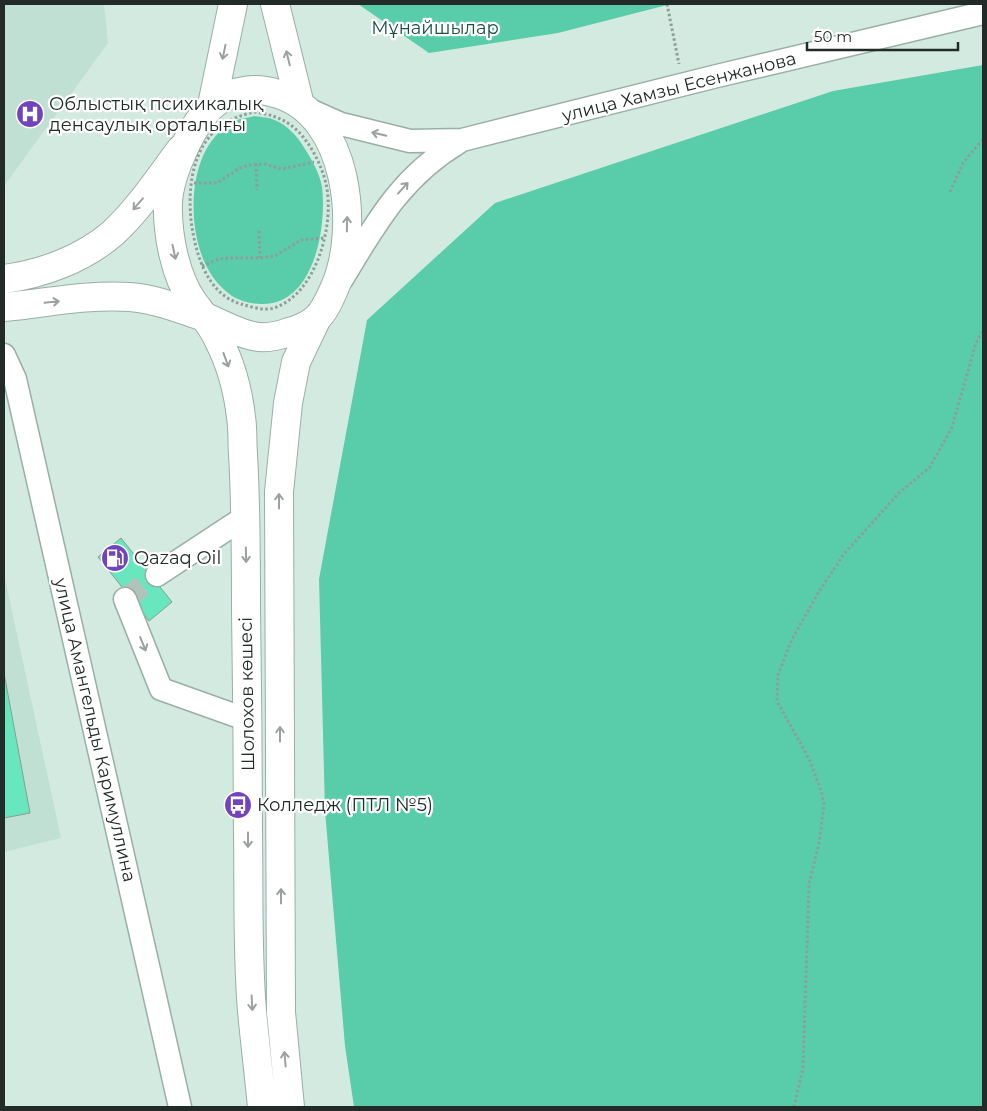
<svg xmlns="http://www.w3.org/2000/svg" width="987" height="1111" viewBox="0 0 987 1111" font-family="Montserrat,sans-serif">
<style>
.built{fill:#c0e0d3}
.green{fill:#59cda9}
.building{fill:#68e7bf;stroke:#889e95}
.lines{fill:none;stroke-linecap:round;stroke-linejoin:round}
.minor-tunnel{stroke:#b0c4bc;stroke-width:22;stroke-dasharray:22 11;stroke-linecap:butt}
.minor-casing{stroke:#99afa6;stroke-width:25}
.major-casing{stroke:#99afa6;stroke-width:30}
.highway-casing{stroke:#99afa6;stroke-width:30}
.path{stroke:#8d9e98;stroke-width:3;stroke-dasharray:2.5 2.5;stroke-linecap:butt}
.minor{stroke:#fff;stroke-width:22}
.major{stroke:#fff;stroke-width:28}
.highway{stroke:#fff;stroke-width:28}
.oneway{stroke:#9ca09e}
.labels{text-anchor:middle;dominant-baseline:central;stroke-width:4.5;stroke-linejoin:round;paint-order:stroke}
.park-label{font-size:18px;fill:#1b5040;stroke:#fff}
.street-label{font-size:18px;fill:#222b28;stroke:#fff}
.poi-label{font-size:18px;fill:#222b28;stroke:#fff;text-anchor:start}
</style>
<rect width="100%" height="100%" fill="#d3eae1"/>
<path class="built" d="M 4,4 L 104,4 L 108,43 L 4,186 Z
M 4,574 L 61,838 L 4,852 Z"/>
<path class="green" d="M 358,4 L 671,4 L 558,33 L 429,53 Z
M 983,65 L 983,1107 L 354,1107 L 345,1046 L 325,811 L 319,579 L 367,320 L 495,203 L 833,91 Z
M 254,116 C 259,117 267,117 272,119 C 287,124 298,137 305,149 C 312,160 320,174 322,187 C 327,227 314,306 261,304 C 251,304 240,301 232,296 C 209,280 199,255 195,228 C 190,190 197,140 235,121 C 241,118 248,118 254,116 Z"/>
<path class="building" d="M 121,538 L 172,602 L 149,621 L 98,557 Z
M 4,673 L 30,813 L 4,818 Z"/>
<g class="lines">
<path class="minor-tunnel" d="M 125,599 L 157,575"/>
<g class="minor-casing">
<path id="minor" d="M 305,108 L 341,124 L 410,141 L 462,140 L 717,76 L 983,13
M 342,279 C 376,223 401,177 459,142
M 4,355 L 15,379 L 180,1107
M 157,575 L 245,517
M 125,599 L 161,689 L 248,720"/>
</g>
<g class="major-casing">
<path id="major" d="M 4,279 C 42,274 83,259 113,233 C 139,209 160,177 181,149
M 4,307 C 45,303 89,294 130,297 C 156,299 180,309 205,317"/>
</g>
<g class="highway-casing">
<path id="highway" d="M 275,4 L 300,105
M 212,105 L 233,4
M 205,317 C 220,323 237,333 253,336 C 265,339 278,336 289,332 C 298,330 309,325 316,319 C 325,311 330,298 335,287 C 360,229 349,116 278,94 C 257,87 232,89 214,104 C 193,121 169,175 168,203 C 167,234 175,276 193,302 C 202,314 212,325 218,339 C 230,362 238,391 241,417 C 243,429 242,442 243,454 C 246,506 246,558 246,610 C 247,684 248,759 248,833 C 249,892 247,952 252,1011 C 255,1043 259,1075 262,1107
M 290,1107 L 281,1012 L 279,492 L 288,403 L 296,362 L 317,318"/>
</g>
<path class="path" d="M 667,4 L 679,64
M 254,112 C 268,114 280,117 292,126 C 308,138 322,165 326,184 C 335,223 317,294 274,308 C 264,311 251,307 241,304 C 210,295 198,261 193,233 C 187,202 189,159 211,135 C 221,122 238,116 254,112 Z
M 256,164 L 257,190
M 194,183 L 217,183 L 240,168 L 249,165 L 265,164 L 282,169 L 314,162
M 950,192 L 963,163 L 983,139
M 259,231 L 260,258
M 202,266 L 219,259 L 230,258 L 260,258 L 275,256 L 301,240 L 324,238
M 794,1107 L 803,1068 L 809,884 L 819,843 L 824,804 L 821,791 L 810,761 L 777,701 L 778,675 L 792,639 L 820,590 L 844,554 L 899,493 L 930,467 L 952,427 L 976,343 L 983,330"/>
<use href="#minor" class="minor"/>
<use href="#major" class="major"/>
<use href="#highway" class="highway"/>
</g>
<defs><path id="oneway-shaft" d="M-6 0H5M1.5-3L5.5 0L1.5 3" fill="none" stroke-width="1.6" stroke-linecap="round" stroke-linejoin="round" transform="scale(1.25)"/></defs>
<g class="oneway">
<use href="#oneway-shaft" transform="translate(224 52) rotate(102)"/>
<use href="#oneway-shaft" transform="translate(288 58) rotate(-104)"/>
<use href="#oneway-shaft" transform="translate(379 134) rotate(-167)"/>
<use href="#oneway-shaft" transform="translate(403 188) rotate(-48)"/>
<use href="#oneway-shaft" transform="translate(138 204) rotate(131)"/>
<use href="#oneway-shaft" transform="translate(347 224) rotate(-89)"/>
<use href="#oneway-shaft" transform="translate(174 252) rotate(78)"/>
<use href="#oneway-shaft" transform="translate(52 302) rotate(-6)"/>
<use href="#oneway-shaft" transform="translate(226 360) rotate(70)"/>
<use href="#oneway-shaft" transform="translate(279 501) rotate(-90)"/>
<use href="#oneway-shaft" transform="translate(246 555) rotate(89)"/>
<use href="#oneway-shaft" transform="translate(143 644) rotate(68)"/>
<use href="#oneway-shaft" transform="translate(280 734) rotate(-90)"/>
<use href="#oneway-shaft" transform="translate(248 840) rotate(90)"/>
<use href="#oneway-shaft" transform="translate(281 896) rotate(-90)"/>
<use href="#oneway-shaft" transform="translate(252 1003) rotate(87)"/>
<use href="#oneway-shaft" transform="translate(285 1059) rotate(-95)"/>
</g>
<defs>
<g id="hospital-disc" transform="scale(1.4375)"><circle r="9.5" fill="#7244bc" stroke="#fff"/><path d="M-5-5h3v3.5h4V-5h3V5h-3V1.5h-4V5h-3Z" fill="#fff"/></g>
<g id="fuel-disc" transform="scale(1.4375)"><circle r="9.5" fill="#7244bc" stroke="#fff"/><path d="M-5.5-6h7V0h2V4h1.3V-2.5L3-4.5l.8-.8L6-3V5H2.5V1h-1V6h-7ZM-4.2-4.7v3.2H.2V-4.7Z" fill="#fff"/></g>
<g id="bus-disc" transform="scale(1.4375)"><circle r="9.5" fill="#7244bc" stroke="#fff"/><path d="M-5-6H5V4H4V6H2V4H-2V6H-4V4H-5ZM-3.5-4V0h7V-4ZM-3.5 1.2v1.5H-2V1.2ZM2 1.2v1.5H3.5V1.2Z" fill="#fff"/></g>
</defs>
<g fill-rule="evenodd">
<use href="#hospital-disc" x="30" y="114"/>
<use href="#fuel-disc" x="115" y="558"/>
<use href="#bus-disc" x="238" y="805"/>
</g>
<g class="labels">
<g class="park-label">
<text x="435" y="28">Мұнайшылар</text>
</g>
<g class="street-label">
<text transform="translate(679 87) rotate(-14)">улица Хамзы Есенжанова</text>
<text transform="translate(247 694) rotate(-91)">Шолохов көшесі</text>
<text transform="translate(95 730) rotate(77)">улица Амангельды Каримуллина</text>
</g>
<g class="poi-label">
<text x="49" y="104">Облыстық психикалық<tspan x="49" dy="21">денсаулық орталығы</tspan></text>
<text x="134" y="558">Qazaq Oil</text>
<text x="257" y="805">Колледж (ПТЛ №5)</text>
</g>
</g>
<rect width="987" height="1111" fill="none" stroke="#222b28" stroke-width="10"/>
<path d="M807 42v8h151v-8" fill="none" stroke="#222b28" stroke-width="2.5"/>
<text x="814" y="42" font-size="15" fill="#222b28" stroke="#ffffff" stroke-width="4" paint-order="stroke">50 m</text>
</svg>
